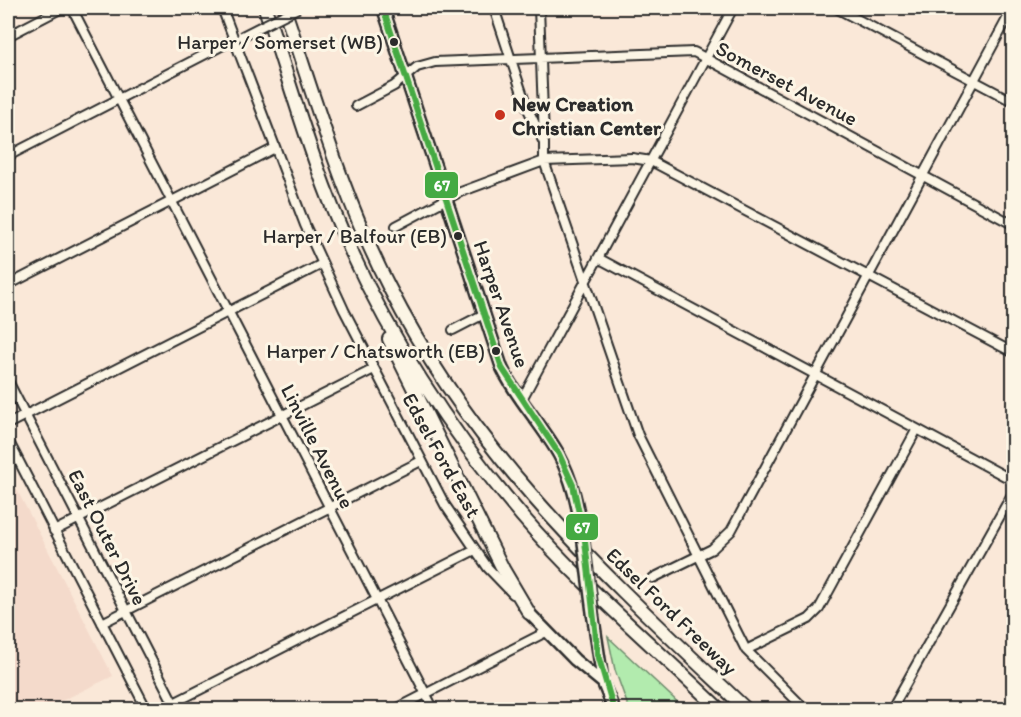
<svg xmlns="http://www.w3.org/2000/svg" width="1021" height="717" viewBox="0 0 1021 717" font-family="Itim,sans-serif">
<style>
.built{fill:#f4dacb}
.green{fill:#b2ebae;stroke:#6e8b6c;stroke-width:1.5}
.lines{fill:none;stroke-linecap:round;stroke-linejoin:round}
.minor-casing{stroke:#2b2b2b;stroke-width:12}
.major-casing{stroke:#2b2b2b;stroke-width:15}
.highway-casing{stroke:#2b2b2b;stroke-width:16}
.minor{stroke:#fcf5e5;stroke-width:8}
.major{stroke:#fcf5e5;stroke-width:10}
.highway{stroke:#fcf5e5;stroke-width:12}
.minor-bridge-casing{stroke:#2b2b2b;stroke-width:12;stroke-linecap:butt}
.major-bridge-casing{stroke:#2b2b2b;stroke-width:15;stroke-linecap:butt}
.minor-bridge{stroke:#fcf5e5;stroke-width:8}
.major-bridge{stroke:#fcf5e5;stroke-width:10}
.bus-1-casing{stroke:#fcf5e5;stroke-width:10}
.bus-1{stroke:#44aa42;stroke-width:6}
.bus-dot{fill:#2b2b2b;stroke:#fcf5e5;stroke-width:2}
.poi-dot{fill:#c8321e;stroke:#fcf5e5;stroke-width:2}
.labels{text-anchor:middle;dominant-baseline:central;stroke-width:6;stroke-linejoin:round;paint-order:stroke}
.bus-label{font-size:20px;fill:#2b2b2b;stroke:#fcf5e5;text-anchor:end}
.street-label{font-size:21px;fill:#2b2b2b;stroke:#fcf5e5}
.poi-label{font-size:21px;font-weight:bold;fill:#2b2b2b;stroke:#fcf5e5;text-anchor:start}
.line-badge{stroke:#fcf5e5;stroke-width:2}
.badge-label{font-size:16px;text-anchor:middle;font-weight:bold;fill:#fff}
</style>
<rect width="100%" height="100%" fill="#fae8d8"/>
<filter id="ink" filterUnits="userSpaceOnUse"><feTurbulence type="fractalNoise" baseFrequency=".0167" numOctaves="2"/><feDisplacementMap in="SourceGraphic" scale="12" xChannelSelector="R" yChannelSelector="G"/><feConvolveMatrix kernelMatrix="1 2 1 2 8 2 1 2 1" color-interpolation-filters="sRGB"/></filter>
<g filter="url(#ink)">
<path class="built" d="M 16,488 L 113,676 L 45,709 L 8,709 L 8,493 Z"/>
<path class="green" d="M 608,637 L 685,709 L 629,709 L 615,670 Z"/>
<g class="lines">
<g class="minor-casing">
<path id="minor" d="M 72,8 L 434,710
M 222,8 L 305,225 L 344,310 L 445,505 L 488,568 L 513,594
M 494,8 L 526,105 L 544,143 L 544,161 L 638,435 L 746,650 L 806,710
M 539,8 L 544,138
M 836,8 L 1014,102
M 8,36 L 62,8
M 356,106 L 394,86 L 417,67 L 435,62 L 694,52 L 1014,225
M 8,156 L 235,39
M 396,226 L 458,193 L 544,161 L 632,158 L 651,161 L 1014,353
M 598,258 L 1014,481
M 8,285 L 275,148
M 453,330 L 484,314
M 8,381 L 177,710
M 521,401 L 733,8
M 8,424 L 322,264
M 8,440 L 147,710
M 54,531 L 374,369
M 653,578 L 712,549 L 731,531 L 1013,8
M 102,623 L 421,461
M 746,650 L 809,619 L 819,609 L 917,429
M 160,710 L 475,550
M 394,710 L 546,632
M 891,710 L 1014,491"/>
</g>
<g class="major-casing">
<path id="major" d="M 383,8 L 502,368 C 517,400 542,424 559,455 C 572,479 577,504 582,531
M 529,613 L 575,660 L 603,683
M 593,616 L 603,683 L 614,710"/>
</g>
<g class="highway-casing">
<path id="highway" d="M 265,8 C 292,89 315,173 351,251 C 395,347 454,436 522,516 C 582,586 654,646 720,710
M 284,8 C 316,102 343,198 389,287 C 477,461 608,578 747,710
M 389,339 L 503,569 L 529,613"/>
</g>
<use href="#minor" class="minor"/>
<use href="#major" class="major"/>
<use href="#highway" class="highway"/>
<g class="minor-bridge-casing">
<path id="minor-bridge" d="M 242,36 L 298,8"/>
</g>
<g class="major-bridge-casing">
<path id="major-bridge" d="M 582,531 L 593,616"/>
</g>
<use href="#minor-bridge" class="minor-bridge"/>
<use href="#major-bridge" class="major-bridge"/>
<g class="bus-1-casing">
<path id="bus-1" d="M 383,8 L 502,368 L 559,454 L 573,485 L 585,541 L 598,655 L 614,710"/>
</g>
<use href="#bus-1" class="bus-1"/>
</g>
</g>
<g class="bus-dot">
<circle cx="394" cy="42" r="5"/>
<circle cx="458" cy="236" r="5"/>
<circle cx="496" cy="351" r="5"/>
</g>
<circle class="poi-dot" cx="500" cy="115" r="6"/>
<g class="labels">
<g class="bus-label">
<text x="383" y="42">Harper / Somerset (WB)</text>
<text x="447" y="236">Harper / Balfour (EB)</text>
<text x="485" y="351">Harper / Chatsworth (EB)</text>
</g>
<g class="street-label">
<text transform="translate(787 83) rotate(28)">Somerset Avenue</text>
<text transform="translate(502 304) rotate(71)">Harper Avenue</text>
<text transform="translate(318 446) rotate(63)">Linville Avenue</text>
<text transform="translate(442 455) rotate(61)">Edsel Ford East</text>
<text transform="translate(108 537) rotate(63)">East Outer Drive</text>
<text transform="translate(672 611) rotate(44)">Edsel Ford Freeway</text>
</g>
<g class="poi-label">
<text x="512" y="103">New Creation<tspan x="512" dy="24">Christian Center</tspan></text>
</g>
</g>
<g class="line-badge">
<rect x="424" y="171" width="35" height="28" rx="6" fill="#44aa42"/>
<rect x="565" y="513" width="34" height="28" rx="6" fill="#44aa42"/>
</g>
<g class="badge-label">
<text x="442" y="191">67</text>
<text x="582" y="533">67</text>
</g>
<rect width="1021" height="717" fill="none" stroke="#fcf5e5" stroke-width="30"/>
<rect x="15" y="15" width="991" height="687" fill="none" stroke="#2b2b2b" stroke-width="2" filter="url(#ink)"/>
</svg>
